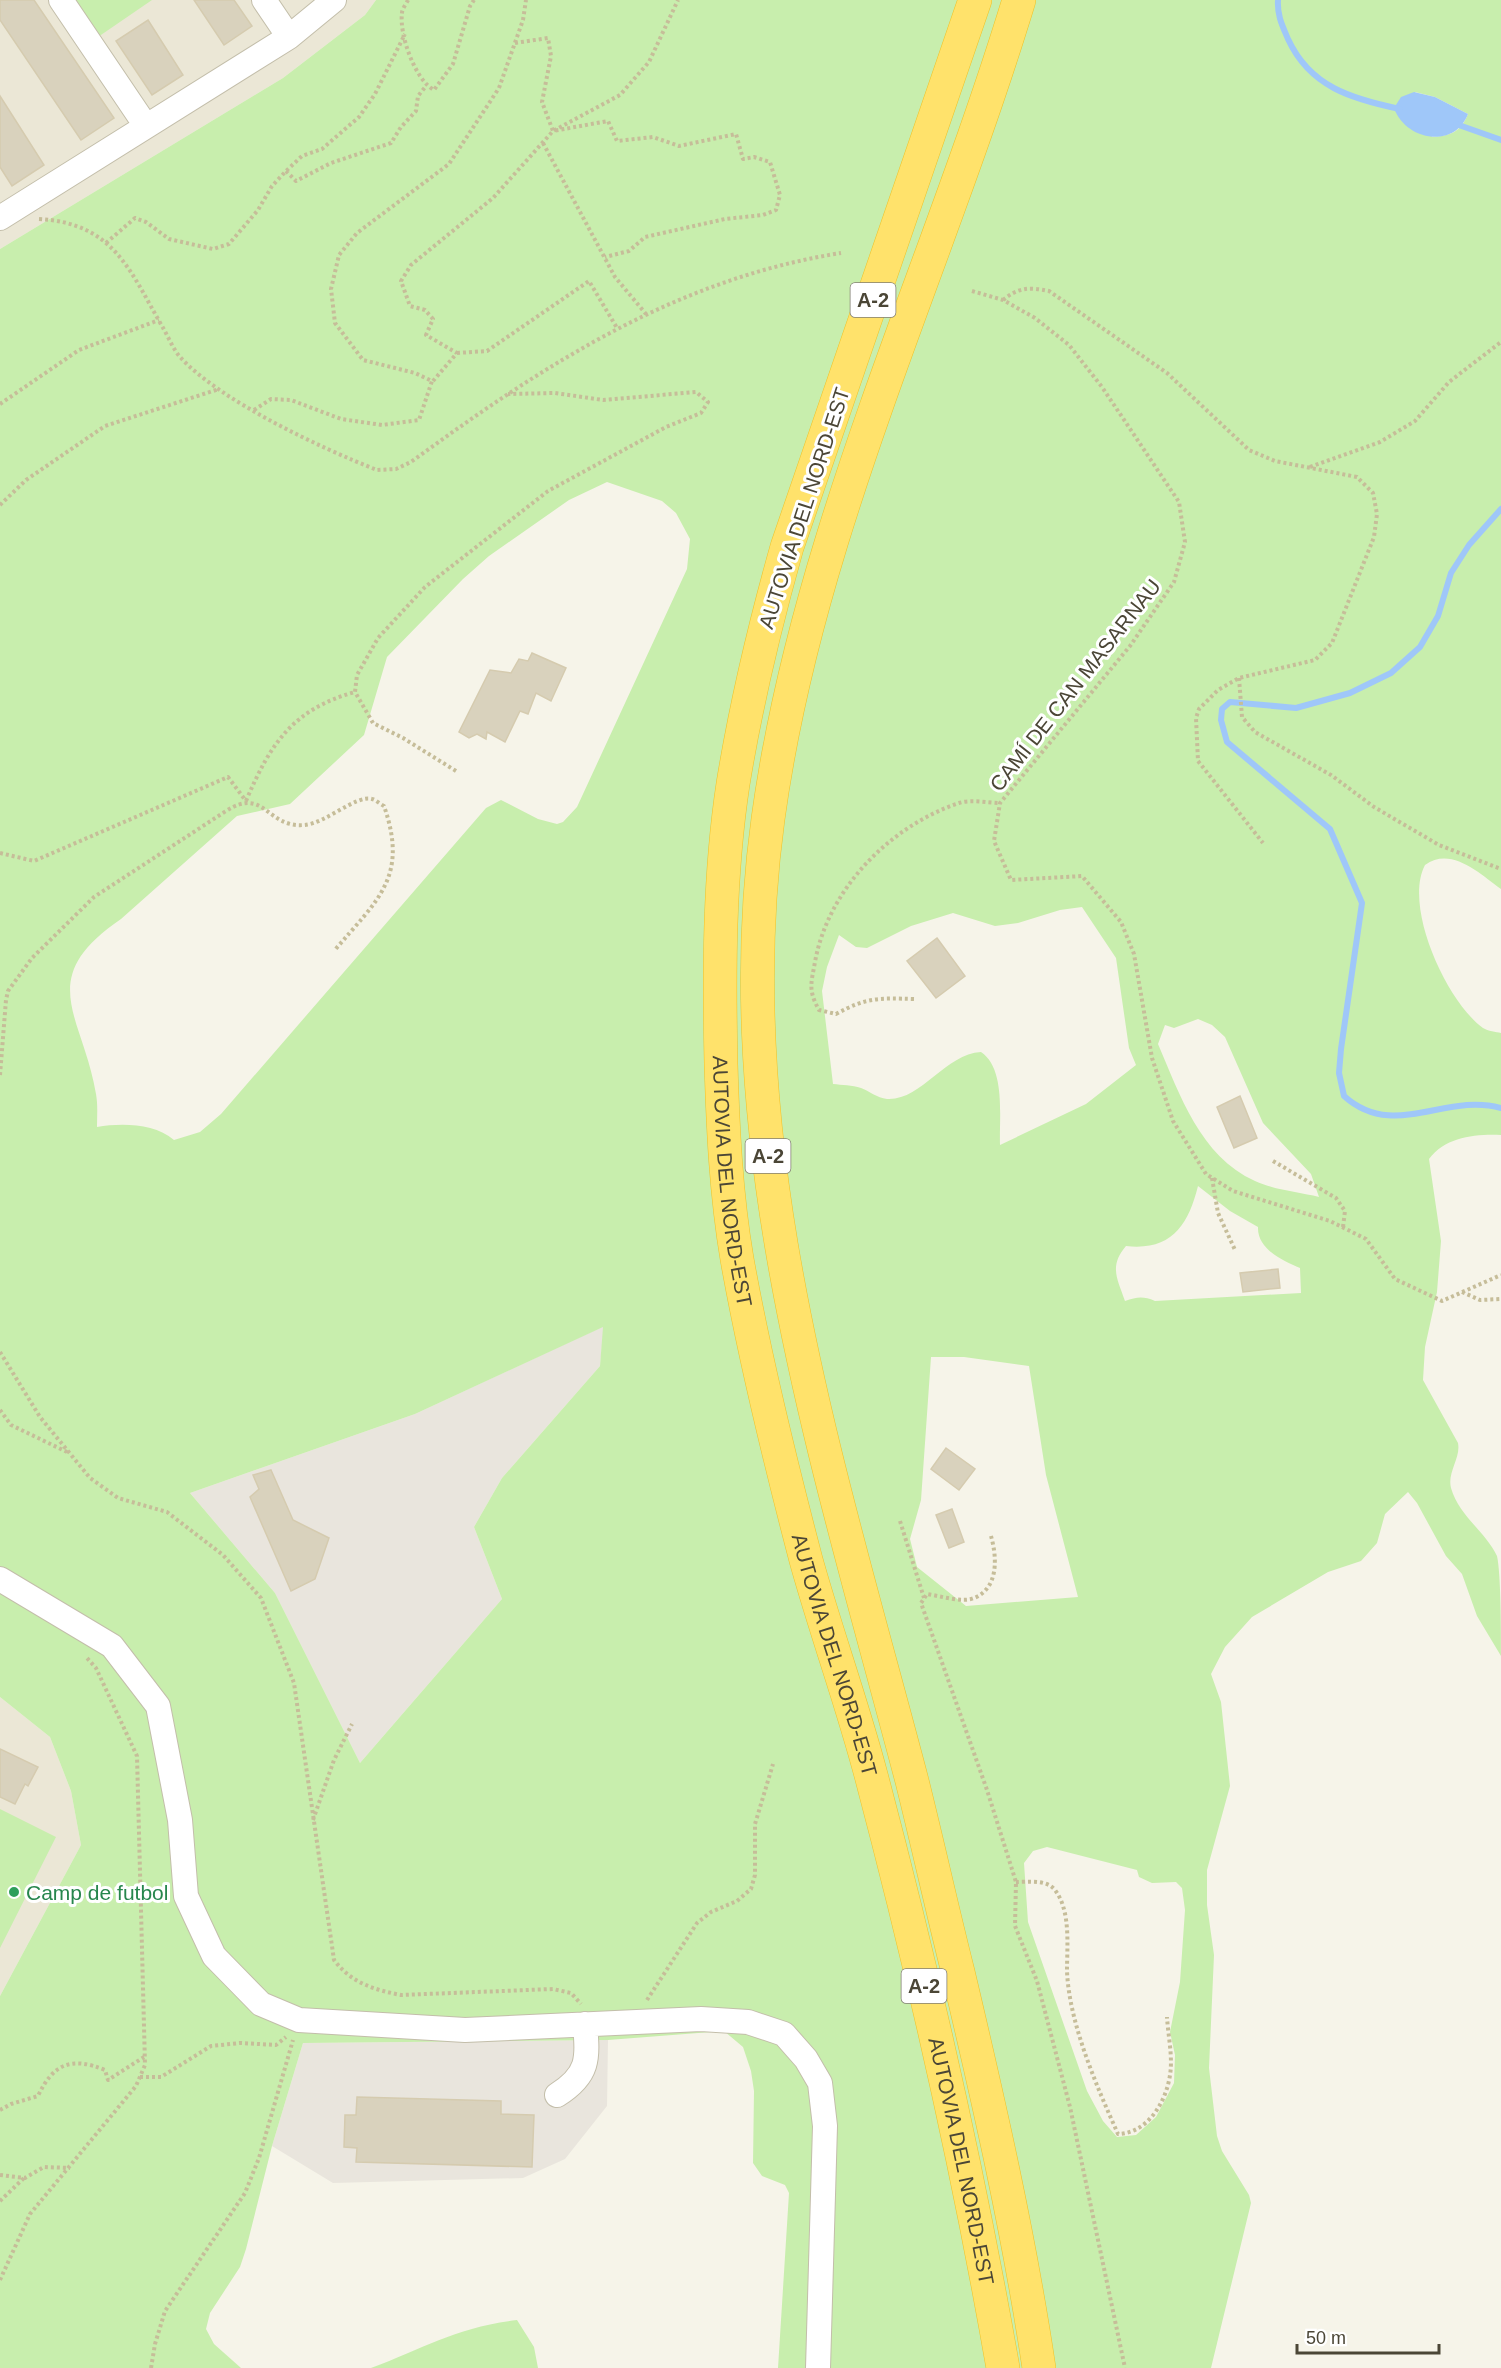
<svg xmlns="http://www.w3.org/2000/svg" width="1501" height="2368" viewBox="0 0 1501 2368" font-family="Helvetica,sans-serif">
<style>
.residential{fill:#ebe7d6}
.industrial{fill:#e9e5dd}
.green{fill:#c8eead;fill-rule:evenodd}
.water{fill:#9fc7f9}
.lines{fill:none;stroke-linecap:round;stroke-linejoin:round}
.stream{stroke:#9fc7f9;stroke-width:6}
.building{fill:#d9d2bd;stroke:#d5cbaf;stroke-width:1.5}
.minor-casing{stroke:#c3beaa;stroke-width:26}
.highway-casing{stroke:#efc229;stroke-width:34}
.path{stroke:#c6bd99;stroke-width:4;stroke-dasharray:3 3;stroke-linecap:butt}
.minor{stroke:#fff;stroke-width:24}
.highway{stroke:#ffe26b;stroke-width:33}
.leisure-dot{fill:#2e9e5b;stroke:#fff;stroke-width:2}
.labels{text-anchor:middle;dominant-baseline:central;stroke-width:6;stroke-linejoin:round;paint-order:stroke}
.shield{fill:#fff;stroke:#817e72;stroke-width:1.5}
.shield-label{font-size:20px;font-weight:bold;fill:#4b4636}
.street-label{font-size:21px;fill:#4b4636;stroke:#fff}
.leisure-label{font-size:21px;fill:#27864d;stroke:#fff;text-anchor:start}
</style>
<rect width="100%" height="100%" fill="#f6f4e9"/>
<path class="residential" d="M 0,0 L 376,0 L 365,15 L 283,78 L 0,249 Z
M 0,1697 L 50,1737 L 71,1791 L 81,1845 L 0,1996 Z"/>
<path class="industrial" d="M 604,1326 L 600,1366 L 502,1478 L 474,1527 L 502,1599 L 360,1763 L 275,1593 L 190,1493 L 415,1414 Z
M 608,2040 L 607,2106 L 565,2159 L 523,2178 L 333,2183 L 272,2146 L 303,2043 Z"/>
<path class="green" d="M 74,0 L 152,0 L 98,37 Z
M 376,0 L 1501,0 L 1501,889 C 1479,873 1451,846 1425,865 C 1403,907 1447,1002 1483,1028 C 1488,1031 1496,1032 1501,1033 L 1501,1135 C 1474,1134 1446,1137 1429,1159 L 1441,1241 L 1437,1292 L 1425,1347 L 1423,1380 L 1458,1443 C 1461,1458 1447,1472 1451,1488 C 1459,1516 1485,1531 1497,1556 C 1501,1574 1501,1633 1501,1656 L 1477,1616 L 1462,1574 L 1446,1556 L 1417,1503 L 1408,1492 L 1385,1514 L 1377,1543 L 1361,1561 L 1328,1572 L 1252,1617 L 1225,1647 L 1211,1674 L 1221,1702 L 1230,1786 L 1207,1870 L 1207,1905 L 1214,1955 L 1209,2068 L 1217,2136 L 1222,2151 L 1249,2195 L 1251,2203 L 1211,2368 L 778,2368 L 789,2193 L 785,2185 L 762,2176 L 753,2163 L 754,2091 L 751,2071 L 743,2047 L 724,2031 L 608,2040 L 303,2043 L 272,2146 L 246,2249 L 240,2267 L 210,2313 L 206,2329 L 214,2344 L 241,2368 L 0,2368 L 0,1996 L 81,1845 L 71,1791 L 50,1737 L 0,1697 L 0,249 L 283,78 L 365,15 ZM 1415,92 L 1435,97 L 1468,114 C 1461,132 1450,136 1432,137 ZM 607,482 L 662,501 L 676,513 L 690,539 L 687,569 L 577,807 L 563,822 L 557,824 L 538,819 L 501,800 L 486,808 L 221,1114 L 200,1132 L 174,1140 C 154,1123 121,1123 97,1127 C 97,1116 98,1105 96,1094 C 83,1015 33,979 121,919 L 237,816 L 290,804 L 364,735 L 387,657 L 463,579 L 489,556 L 569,500 ZM 1082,907 L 1116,958 L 1129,1048 L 1136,1065 L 1086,1104 L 1000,1145 C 999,1117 1006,1069 981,1052 C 945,1054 921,1101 887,1099 C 877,1098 869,1091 861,1088 C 852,1085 842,1085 833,1084 L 822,991 L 827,967 L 839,935 L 856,947 L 867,948 L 911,926 L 953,913 L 995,926 L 1018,923 L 1060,910 ZM 1198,1019 L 1212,1025 L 1225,1037 L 1263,1123 L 1311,1174 L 1319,1197 C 1299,1192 1274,1190 1255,1181 C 1200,1156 1180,1095 1158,1044 L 1165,1025 L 1174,1028 ZM 1198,1186 L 1230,1211 L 1258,1227 C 1257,1249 1283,1261 1300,1268 L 1301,1293 L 1155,1301 C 1143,1296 1137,1297 1125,1301 C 1117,1278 1109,1266 1126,1246 C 1171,1251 1188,1226 1198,1186 ZM 603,1327 L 600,1366 L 502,1478 L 474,1527 L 502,1599 L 360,1763 L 275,1593 L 190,1493 L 415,1414 ZM 931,1357 L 964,1357 L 1029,1366 L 1046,1475 L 1078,1597 L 966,1606 L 917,1567 L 910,1539 L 921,1500 ZM 1047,1847 L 1137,1870 L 1139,1877 L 1152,1883 L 1176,1882 L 1182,1888 L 1185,1910 L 1180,1982 L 1170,2032 L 1175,2055 L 1174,2083 L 1156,2117 L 1136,2135 L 1117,2137 L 1103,2121 L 1087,2091 L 1028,1922 L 1024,1863 L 1033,1851 Z
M 0,1809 L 56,1837 L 0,1948 Z
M 517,2320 L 534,2347 L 538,2368 L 371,2368 C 424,2348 457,2327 517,2320 Z"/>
<path class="water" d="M 1414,92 L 1435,97 L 1468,114 C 1454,150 1405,140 1394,108 L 1401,97 Z"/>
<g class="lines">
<path class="stream" d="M 1278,0 C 1277,15 1282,25 1288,39 C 1310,87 1352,99 1400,109
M 1456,124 L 1501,140
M 1501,509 L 1469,545 L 1451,573 L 1438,616 L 1420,647 L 1391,673 L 1350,693 L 1296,708 L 1230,702 L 1222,709 L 1221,720 L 1227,742 L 1330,829 L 1362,903 L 1341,1049 L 1339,1073 L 1344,1096 C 1394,1141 1445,1092 1501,1108"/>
</g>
<path class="building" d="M 0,0 L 34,0 L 114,118 L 81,140 L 0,20 Z
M 194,0 L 234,0 L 252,26 L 224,45 Z
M 148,20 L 183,75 L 152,95 L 116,41 Z
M 0,96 L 44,165 L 12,186 L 0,167 Z
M 532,653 L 566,668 L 551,701 L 536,693 L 528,714 L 520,711 L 505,742 L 487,732 L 486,739 L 477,734 L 469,738 L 459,732 L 490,670 L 511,673 L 519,659 L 528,661 Z
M 937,938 L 965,976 L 936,998 L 907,961 Z
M 1240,1096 L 1257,1138 L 1234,1148 L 1217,1107 Z
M 1278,1269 L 1280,1288 L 1243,1292 L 1240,1273 Z
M 946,1448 L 975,1469 L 959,1490 L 931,1469 Z
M 271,1470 L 293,1520 L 329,1538 L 315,1579 L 291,1591 L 250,1497 L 259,1489 L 253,1475 Z
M 952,1509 L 964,1542 L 949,1548 L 936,1515 Z
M 0,1749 L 38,1767 L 28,1786 L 25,1784 L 15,1804 L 0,1797 Z
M 357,2097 L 501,2101 L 501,2114 L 534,2115 L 532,2167 L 356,2162 L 357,2148 L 344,2147 L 345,2115 L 356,2115 Z"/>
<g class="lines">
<g class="minor-casing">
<path id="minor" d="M 61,0 L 146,126
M 264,0 L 289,37
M 0,218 L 289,37 L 334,0
M 0,1579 L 112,1646 L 158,1706 L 180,1820 L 186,1896 L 214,1956 L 261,2004 L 299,2020 L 465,2030 L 701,2019 L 748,2022 L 784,2034 L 806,2059 L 820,2083 L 825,2126 L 818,2368
M 557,2095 C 589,2075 588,2059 585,2024"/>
</g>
<g class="highway-casing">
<g id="highway">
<path id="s1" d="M 975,0 L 787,547 C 765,625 746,704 733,784 C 719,876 719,971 721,1064 C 723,1130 726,1194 737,1259 C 755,1360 780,1461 806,1560 C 826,1632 852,1703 871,1775 C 923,1971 968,2168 1003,2368"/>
<path d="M 1019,0 C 936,273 807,533 768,819 C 723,1146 830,1469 912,1781 C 928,1845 942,1909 958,1972 C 989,2103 1019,2234 1039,2368"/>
</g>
</g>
<path class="path" d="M 408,0 C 406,4 402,9 402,13 C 399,34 415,80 434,90 L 453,64 L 470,6 L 474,0
M 515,43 L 548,38 L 551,56 L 542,102 L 553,131 L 608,121 L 617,141 L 653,137 L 679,146 L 736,134 L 743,159 L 754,157 L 770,162 L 780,195 L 776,210 L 763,215 L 725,219 L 645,237 L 629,251 L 605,257
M 543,143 L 615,277 L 646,314
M 286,171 L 296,181 L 331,163 L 391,143 L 401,127 L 416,111 L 418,96 L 426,86
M 39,219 C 114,223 130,271 162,326 C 168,336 173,349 180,357 C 220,401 321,448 377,470 L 396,469 L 411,462 C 544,365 676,279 841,253
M 106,243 L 135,218 L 146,222 L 169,239 L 213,249 L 229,244 L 258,210 L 272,186 L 286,171 L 302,156 L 322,149 L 359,117 L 375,94 L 405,34
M 972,291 L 1003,300 L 1035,318 L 1069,345 L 1102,387 L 1179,502 L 1185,542 L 1174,582 L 1130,646 L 1000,803 L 994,841 L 1011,880 L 1082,876 L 1121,922 L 1134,954 L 1152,1058 L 1173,1121 L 1206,1174 L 1233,1191 L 1330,1221 L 1366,1239 L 1395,1279 L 1442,1301 L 1501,1275
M 1003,300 C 1019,287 1029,287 1049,291 L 1167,373 L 1249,450 L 1275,461 L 1357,477 L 1373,493 L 1377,514 L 1374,537 L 1332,643 L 1315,660 L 1239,678 L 1218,690 L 1199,709 L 1196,718 L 1198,761 L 1263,843
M 457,353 L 487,351 L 589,281 L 617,328
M 433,381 L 457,353 L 426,335 L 433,319 L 425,310 L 410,306 L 401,281 L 411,265 L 493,198 L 553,131 L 620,95 L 649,62 L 678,0
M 0,404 L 79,350 L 159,320
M 254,410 L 271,399 L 291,400 L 341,419 L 382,425 L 419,420 L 432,381 L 415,373 L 363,360 L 335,323 L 331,289 L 339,255 L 357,233 L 449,164 L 499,88 L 523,20 L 526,0
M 1310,467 L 1380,442 L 1415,421 L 1449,382 L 1501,342
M 0,505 L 26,480 L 105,426 L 219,389
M 1239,678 L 1242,717 L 1255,732 L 1331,775 L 1374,807 L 1439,845 L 1501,869
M 456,771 L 403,738 L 373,723 L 355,692 L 357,675 L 378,638 L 425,587 L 548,491 L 666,427 L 701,413 L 708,402 L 696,392 L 603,400 L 555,393 L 508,394
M 246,801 C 270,744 293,709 355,692
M 0,853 L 34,861 L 228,777 L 246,801
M 914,999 C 879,998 867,997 836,1014 L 819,1010 C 808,990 811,984 815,962 C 828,889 890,826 959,803 C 971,799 988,803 1000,803
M 0,1075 L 6,1000 L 8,991 L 32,958 L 94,897 L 226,811 C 265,786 266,828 304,825 C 325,824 357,794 372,799 C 376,800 380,804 384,806 C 409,878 377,900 334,951
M 1273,1161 L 1336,1198 L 1345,1211 L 1343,1227
M 1212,1178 L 1218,1213 L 1235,1250
M 1462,1292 L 1480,1300 L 1501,1299
M 0,1352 L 40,1417 L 90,1478 L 118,1498 L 167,1512 L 223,1555 L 261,1598 L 294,1683 L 334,1960 C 351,1983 375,1990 401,1995 L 553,1989 L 571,1993 L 581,2004
M 0,1410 L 11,1425 L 67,1452
M 900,1521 L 924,1598
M 991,1536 C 997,1557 999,1588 974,1598 C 963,1603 940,1596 927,1594 L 921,1603 L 987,1790 L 1016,1882 L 1015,1926 L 1037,1981 L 1070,2107 L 1125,2368
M 313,1820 L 334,1760 L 352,1724
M 1016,1882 C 1028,1882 1046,1879 1055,1890 C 1071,1911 1067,1946 1067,1971 C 1069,2023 1097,2087 1118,2134 C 1148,2133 1166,2102 1170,2075 C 1173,2057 1168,2035 1167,2017
M 647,2000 L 697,1923 L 711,1912 L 737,1901 L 751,1889 L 755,1875 L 755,1824 L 773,1764
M 140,2077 L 161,2077 L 211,2046 L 240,2043 L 276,2045 L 286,2037
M 0,2110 L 11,2104 L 38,2096 C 53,2064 71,2056 105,2070 L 108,2080 L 144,2057
M 0,2175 L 25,2178 L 44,2167 L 70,2168
M 0,2201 L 24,2178
M 0,2280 L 30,2214 L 136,2086 L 145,2065 L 137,1756 L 96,1668 L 87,1658
M 151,2368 L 155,2344 L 165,2311 L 245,2193 L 259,2158 L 293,2040"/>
<use href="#minor" class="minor"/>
<use href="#highway" class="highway"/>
</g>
<circle class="leisure-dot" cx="14" cy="1892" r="6"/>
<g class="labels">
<g class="shield">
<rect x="850.5" y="283" width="45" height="34" rx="4.5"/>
<rect x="745.5" y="1139" width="45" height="34" rx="4.5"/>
<rect x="901.5" y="1969" width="45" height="34" rx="4.5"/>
</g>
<g class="shield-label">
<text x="873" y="300">A-2</text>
<text x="768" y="1156">A-2</text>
<text x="924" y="1986">A-2</text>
</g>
<g class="street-label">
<text transform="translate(804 508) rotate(-72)">AUTOVIA DEL NORD-EST</text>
<text transform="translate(1075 685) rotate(-52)">CAMÍ DE CAN MASARNAU</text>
<text stroke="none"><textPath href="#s1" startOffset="1220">AUTOVIA DEL NORD-EST</textPath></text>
<text stroke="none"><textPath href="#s1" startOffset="1706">AUTOVIA DEL NORD-EST</textPath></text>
<text stroke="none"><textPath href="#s1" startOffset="2228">AUTOVIA DEL NORD-EST</textPath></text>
</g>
<g class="leisure-label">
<text x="26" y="1892">Camp de futbol</text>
</g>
</g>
<path d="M1297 2344v9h142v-9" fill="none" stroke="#4b4636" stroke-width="3"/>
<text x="1306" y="2344" font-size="18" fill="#4b4636" stroke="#ffffff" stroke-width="4.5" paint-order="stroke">50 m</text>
</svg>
